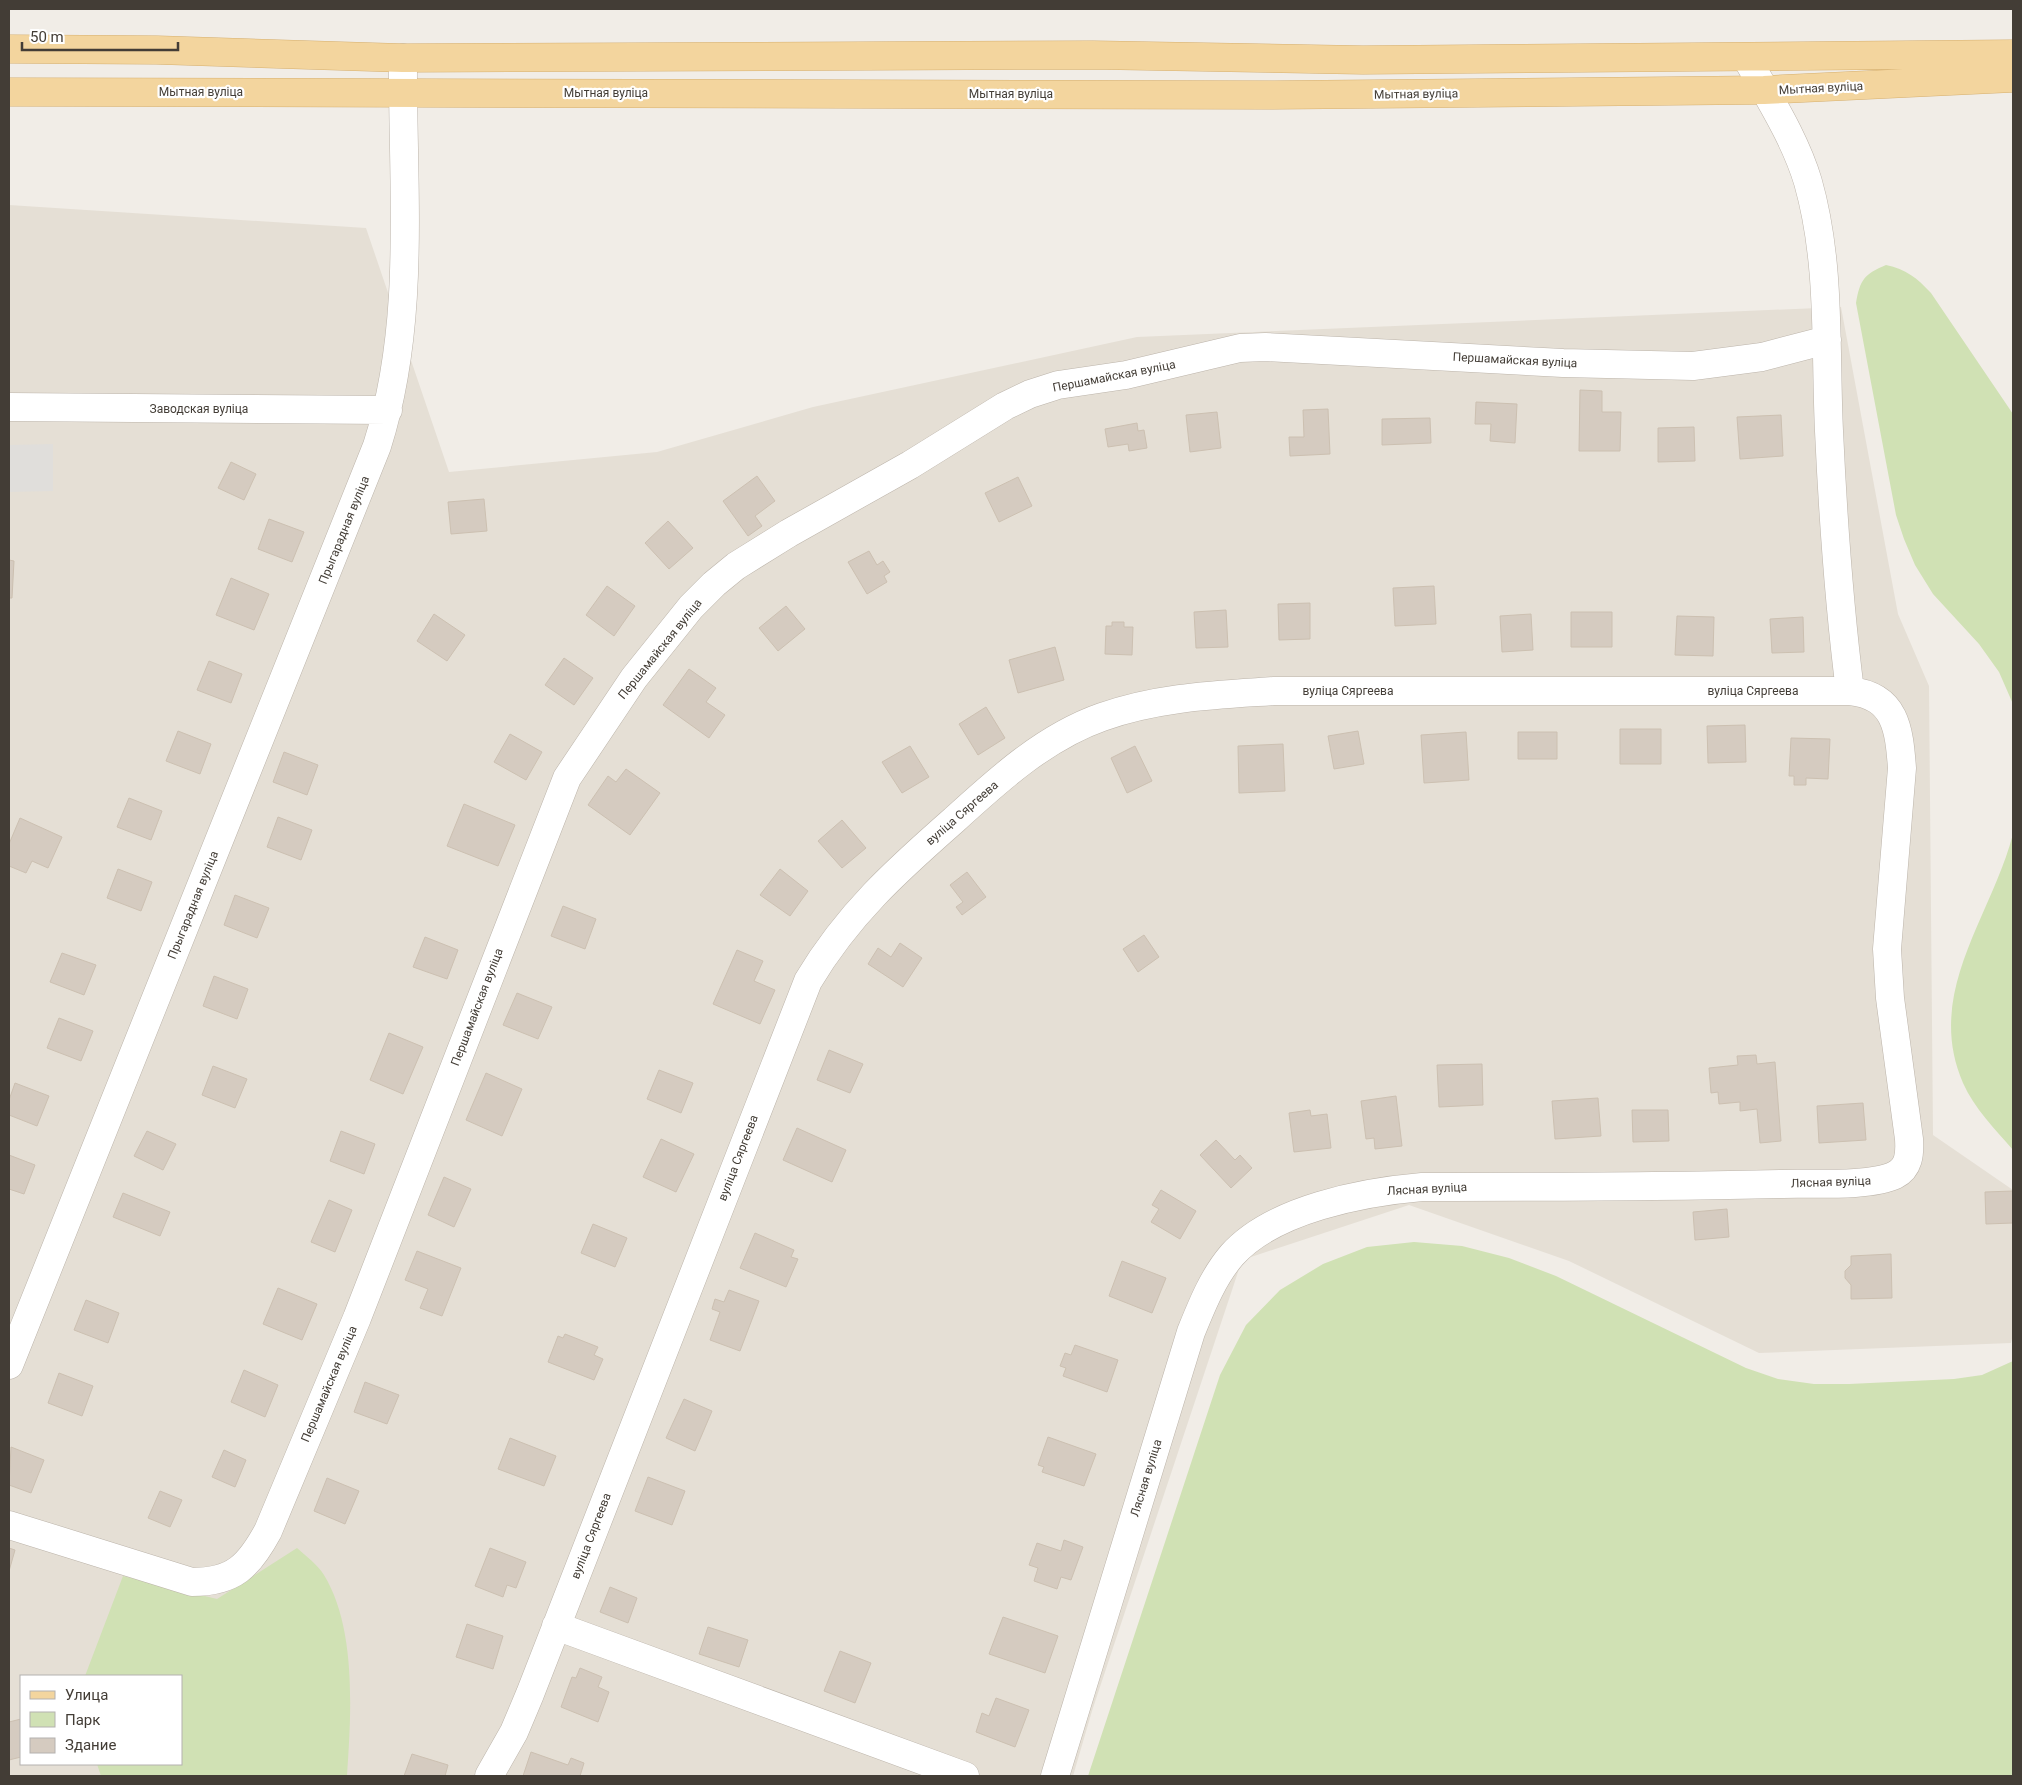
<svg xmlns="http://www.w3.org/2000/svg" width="2022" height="1785" viewBox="0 0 2022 1785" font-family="Roboto,sans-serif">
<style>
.residential{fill:#e5dfd5;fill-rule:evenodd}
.green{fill:#d0e1b4}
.parking{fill:#e0dedb}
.building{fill:#d5cbc0;stroke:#ccc0b1}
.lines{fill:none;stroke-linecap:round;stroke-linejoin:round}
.minor-casing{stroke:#bcb4aa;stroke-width:29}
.major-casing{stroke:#d6b070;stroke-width:29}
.minor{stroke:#fff;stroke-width:28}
.major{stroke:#f3d59e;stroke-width:28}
.labels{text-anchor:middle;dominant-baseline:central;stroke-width:4.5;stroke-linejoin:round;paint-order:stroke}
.street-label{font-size:12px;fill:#433d36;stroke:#fff}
</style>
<rect width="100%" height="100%" fill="#f1ede7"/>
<path class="residential" d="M 9,205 L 366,228 L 449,472 L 657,452 L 813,407 L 1137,337 L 1841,307 L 1898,614 L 1929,686 L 1933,1135 L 2013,1190 L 2013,1334 L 2011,1343 L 1759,1353 L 1569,1261 L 1409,1205 L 1242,1260 L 1092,1711 L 1073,1776 L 9,1776 ZM 21,1676 L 181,1676 L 181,1764 L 21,1764 Z"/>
<path class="green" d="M 1886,265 C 1906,269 1917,278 1931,293 L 2013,414 L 2013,704 L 1999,672 L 1979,644 L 1933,594 L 1915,565 L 1904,539 L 1896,515 L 1856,303 C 1860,280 1864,274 1886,265 Z
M 2013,834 L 2013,1150 C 1995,1129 1974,1108 1963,1083 C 1924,993 1991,918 2013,834 Z
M 1414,1242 L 1462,1246 L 1509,1258 L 1556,1276 L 1746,1368 L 1778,1379 L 1814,1384 L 1849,1384 L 1954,1379 L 1982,1375 L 2013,1361 L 2013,1776 L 1088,1776 L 1220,1375 L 1246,1325 L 1280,1290 L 1323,1264 L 1367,1247 Z
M 297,1548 C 306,1556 318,1565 324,1575 C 357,1629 351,1715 347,1776 L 101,1776 L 97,1764 L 181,1764 L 181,1676 L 85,1676 L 123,1576 L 217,1599 Z"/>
<path class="parking" d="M 53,444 L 53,491 L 9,492 L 9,445 Z"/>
<path class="building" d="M 1580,390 L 1602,391 L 1602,412 L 1621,412 L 1620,451 L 1579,451 Z
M 1476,402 L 1517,404 L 1515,443 L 1490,441 L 1491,424 L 1475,424 Z
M 1328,409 L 1330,454 L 1290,456 L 1289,437 L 1304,437 L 1303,410 Z
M 1217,412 L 1221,448 L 1190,452 L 1186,415 Z
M 1781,415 L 1783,456 L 1740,459 L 1737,417 Z
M 1430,418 L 1431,443 L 1382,445 L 1382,419 Z
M 1137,423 L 1138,431 L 1144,430 L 1147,448 L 1129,451 L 1128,444 L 1108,447 L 1105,429 Z
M 1694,427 L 1695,461 L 1658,462 L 1658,428 Z
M 231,462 L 256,474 L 244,500 L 218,488 Z
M 757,476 L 775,501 L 755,516 L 762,526 L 748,536 L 723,501 Z
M 1018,477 L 1032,506 L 999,522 L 985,493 Z
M 484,499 L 487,531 L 451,534 L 448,502 Z
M 269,519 L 304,532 L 292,562 L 258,549 Z
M 668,521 L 693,548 L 669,569 L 645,543 Z
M 869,551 L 877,565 L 883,561 L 890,572 L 884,576 L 887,582 L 867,594 L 848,562 Z
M 9,560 L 14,561 L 12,598 L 9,598 Z
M 231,578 L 269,594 L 254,630 L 216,615 Z
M 607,586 L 635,606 L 614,636 L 586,615 Z
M 1434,586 L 1436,624 L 1395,626 L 1393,588 Z
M 1310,603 L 1310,639 L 1279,640 L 1278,604 Z
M 786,606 L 805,629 L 778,651 L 759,628 Z
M 1226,610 L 1228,647 L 1196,648 L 1194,612 Z
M 1571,612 L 1612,612 L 1612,647 L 1571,647 Z
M 434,614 L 465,635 L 447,661 L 417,641 Z
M 1531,614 L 1533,650 L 1502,652 L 1500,616 Z
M 1677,616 L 1714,617 L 1713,656 L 1675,655 Z
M 1803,617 L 1804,652 L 1772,653 L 1770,619 Z
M 1112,622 L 1124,622 L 1124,627 L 1133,627 L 1132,655 L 1105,654 L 1106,626 L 1112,626 Z
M 1055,647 L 1064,680 L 1018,693 L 1009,660 Z
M 564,658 L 593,678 L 574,705 L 545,685 Z
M 209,661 L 242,674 L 231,703 L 197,690 Z
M 689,669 L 716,688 L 706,702 L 725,715 L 709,738 L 663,705 Z
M 986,707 L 1005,738 L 978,755 L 959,724 Z
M 1745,725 L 1746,762 L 1708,763 L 1707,726 Z
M 1620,729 L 1661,729 L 1661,764 L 1620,764 Z
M 178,731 L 211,744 L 200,774 L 166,761 Z
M 1358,731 L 1364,764 L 1334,769 L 1328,736 Z
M 1466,732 L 1469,780 L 1424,783 L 1421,735 Z
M 1518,732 L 1557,732 L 1557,759 L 1518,759 Z
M 510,734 L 542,752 L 526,780 L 494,762 Z
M 1791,738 L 1830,739 L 1828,779 L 1806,778 L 1806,785 L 1794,785 L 1794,776 L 1789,776 Z
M 1283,744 L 1285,791 L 1239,793 L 1238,746 Z
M 910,746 L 929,777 L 902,793 L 882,762 Z
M 1135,746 L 1152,781 L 1127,793 L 1111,758 Z
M 284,752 L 318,765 L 307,795 L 273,782 Z
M 626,769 L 660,793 L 630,835 L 588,805 L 608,776 L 616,782 Z
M 129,798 L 162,811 L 151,840 L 117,827 Z
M 464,804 L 515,825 L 498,866 L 447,846 Z
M 278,817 L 312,830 L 301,860 L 267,847 Z
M 20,818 L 62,837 L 48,868 L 32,861 L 26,873 L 9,866 L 9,844 Z
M 842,820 L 866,848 L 842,868 L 818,841 Z
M 118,869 L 152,882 L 141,911 L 107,898 Z
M 780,869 L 808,891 L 790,916 L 760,895 Z
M 967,872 L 986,897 L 962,915 L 956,907 L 963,902 L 950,885 Z
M 235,895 L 269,908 L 257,938 L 224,925 Z
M 563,906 L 596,919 L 585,949 L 551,936 Z
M 1144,935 L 1159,957 L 1138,972 L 1123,949 Z
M 425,937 L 458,950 L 447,979 L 413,967 Z
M 900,943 L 922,958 L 903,987 L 868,964 L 878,948 L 891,957 Z
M 737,950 L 763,961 L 754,981 L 775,990 L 760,1024 L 713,1004 Z
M 62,953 L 96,965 L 84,995 L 50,982 Z
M 214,976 L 248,989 L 237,1019 L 203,1006 Z
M 517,993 L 552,1007 L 538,1039 L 503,1025 Z
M 59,1018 L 93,1031 L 81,1061 L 47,1048 Z
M 389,1033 L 423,1047 L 403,1094 L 370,1080 Z
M 829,1050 L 863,1064 L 850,1093 L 817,1080 Z
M 1756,1055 L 1757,1064 L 1775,1062 L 1781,1141 L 1760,1143 L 1757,1109 L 1740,1111 L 1740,1102 L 1719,1104 L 1718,1092 L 1711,1093 L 1709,1068 L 1738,1065 L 1737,1056 Z
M 1482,1064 L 1483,1105 L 1439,1107 L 1437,1065 Z
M 213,1066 L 247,1079 L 235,1108 L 202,1095 Z
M 659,1070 L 693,1083 L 681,1113 L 647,1099 Z
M 486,1073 L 522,1089 L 502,1136 L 466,1120 Z
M 15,1083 L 49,1096 L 37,1126 L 9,1115 L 9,1100 Z
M 1396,1096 L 1402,1146 L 1375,1149 L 1374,1138 L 1366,1139 L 1361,1101 Z
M 1598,1098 L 1601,1136 L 1555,1139 L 1552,1101 Z
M 1863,1103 L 1866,1140 L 1819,1143 L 1817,1106 Z
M 1310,1110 L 1311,1116 L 1327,1114 L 1331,1148 L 1294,1152 L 1289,1113 Z
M 1632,1110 L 1668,1110 L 1669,1141 L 1633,1142 Z
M 797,1128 L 846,1150 L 832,1182 L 783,1160 Z
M 147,1131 L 176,1144 L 163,1170 L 134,1156 Z
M 341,1131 L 375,1144 L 364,1174 L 330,1161 Z
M 661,1139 L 694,1154 L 676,1192 L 643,1177 Z
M 1216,1140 L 1235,1160 L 1240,1155 L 1252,1168 L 1231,1188 L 1200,1155 Z
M 9,1155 L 35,1165 L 24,1194 L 9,1189 Z
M 444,1177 L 471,1189 L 454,1227 L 428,1215 Z
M 1161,1190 L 1196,1211 L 1180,1239 L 1151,1222 L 1159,1209 L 1152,1205 Z
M 2013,1191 L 2013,1223 L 1986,1224 L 1985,1192 Z
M 123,1193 L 170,1212 L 160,1236 L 113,1217 Z
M 329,1200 L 352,1210 L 335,1252 L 311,1242 Z
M 1727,1209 L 1729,1237 L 1695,1240 L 1693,1212 Z
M 593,1224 L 627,1238 L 615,1267 L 581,1253 Z
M 755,1233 L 794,1250 L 791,1257 L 798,1259 L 786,1287 L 740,1268 Z
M 417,1251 L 461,1268 L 442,1316 L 420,1308 L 428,1289 L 405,1280 Z
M 1891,1254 L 1892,1298 L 1851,1299 L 1851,1285 L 1845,1278 L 1845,1271 L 1851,1265 L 1851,1256 Z
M 1122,1261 L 1166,1278 L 1152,1313 L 1109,1296 Z
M 278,1288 L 317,1304 L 302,1340 L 263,1324 Z
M 729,1290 L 759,1301 L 740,1351 L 710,1340 L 720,1312 L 712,1309 L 715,1299 L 724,1302 Z
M 86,1300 L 119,1313 L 108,1343 L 74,1330 Z
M 565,1334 L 598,1347 L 594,1355 L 603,1359 L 594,1380 L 548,1362 L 558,1336 L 563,1338 Z
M 1075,1345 L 1118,1360 L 1107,1392 L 1063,1376 L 1066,1368 L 1060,1366 L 1065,1353 L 1071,1355 Z
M 244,1370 L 278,1385 L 265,1417 L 231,1402 Z
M 59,1373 L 93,1386 L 82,1416 L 48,1403 Z
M 365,1382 L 399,1395 L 387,1424 L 354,1412 Z
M 684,1399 L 712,1411 L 695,1451 L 666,1438 Z
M 1048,1437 L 1096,1454 L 1084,1486 L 1042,1472 L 1044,1467 L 1038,1465 Z
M 510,1438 L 556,1456 L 544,1486 L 498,1469 Z
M 11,1447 L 44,1460 L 31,1493 L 9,1485 Z
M 224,1450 L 246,1460 L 235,1487 L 212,1477 Z
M 648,1477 L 685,1491 L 672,1525 L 635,1511 Z
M 327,1478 L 359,1491 L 345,1524 L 314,1511 Z
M 160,1491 L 182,1500 L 170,1527 L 148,1518 Z
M 1064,1540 L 1083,1547 L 1071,1580 L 1061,1577 L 1057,1589 L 1034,1581 L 1038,1568 L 1029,1565 L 1037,1543 L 1061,1551 Z
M 9,1548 L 15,1550 L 9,1571 Z
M 490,1548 L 526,1562 L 516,1588 L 507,1585 L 503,1597 L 475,1586 Z
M 610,1587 L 637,1598 L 628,1623 L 600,1612 Z
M 1003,1617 L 1058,1636 L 1045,1673 L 989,1654 Z
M 467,1624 L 503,1636 L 493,1669 L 456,1657 Z
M 708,1627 L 748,1640 L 739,1667 L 699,1654 Z
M 840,1651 L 871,1663 L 855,1703 L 824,1691 Z
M 580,1668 L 602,1677 L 598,1687 L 609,1692 L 598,1722 L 561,1707 L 572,1677 L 576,1678 Z
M 996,1698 L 1029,1710 L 1015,1747 L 976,1732 L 982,1713 L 989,1716 Z
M 21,1719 L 21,1757 L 9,1760 L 9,1722 Z
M 531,1752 L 568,1765 L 571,1758 L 584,1763 L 580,1776 L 523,1776 Z
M 412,1754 L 448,1765 L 445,1776 L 404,1776 Z"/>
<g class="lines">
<g class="minor-casing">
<path id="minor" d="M 1746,57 C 1768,97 1795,138 1808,182 C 1831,263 1825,347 1829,431 C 1833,518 1839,604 1850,691
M 9,407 L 388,410
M 9,1365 L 377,446 C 417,320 402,188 403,58
M 9,1525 L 192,1582 C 234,1582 249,1566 268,1531 L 357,1318 L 567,778 L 634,678 L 691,607 L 714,584 L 736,566 L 789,533 L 910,465 L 1005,406 L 1030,394 L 1058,385 L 1126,375 L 1240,348 L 1265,347 L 1563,363 L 1693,366 L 1762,357 L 1827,340
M 556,1626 L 965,1776
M 489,1776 L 514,1732 L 530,1694 L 808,981 C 848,914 896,871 954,820 C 999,779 1045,737 1102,717 C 1158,697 1216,695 1274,691 L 1850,691 C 1896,696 1899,729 1902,768 L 1887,949 L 1890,998 L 1909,1139 C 1910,1154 1909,1168 1895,1175 C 1870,1187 1811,1183 1782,1184 C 1662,1187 1542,1187 1422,1187 C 1363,1192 1273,1209 1232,1255 C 1213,1277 1202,1305 1191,1332 L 1055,1776"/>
</g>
<g class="major-casing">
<path id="major" d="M 9,49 L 157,50 L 403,58 L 1093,55 L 1363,60 L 2013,54
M 9,92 L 1274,95 L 1764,90 L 2013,78"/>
</g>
<use href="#minor" class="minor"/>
<use href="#major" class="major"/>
</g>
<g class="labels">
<g class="street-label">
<text transform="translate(1821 88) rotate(-3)">Мытная вуліца</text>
<text x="201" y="92">Мытная вуліца</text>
<text x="606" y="93">Мытная вуліца</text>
<text x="1011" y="94">Мытная вуліца</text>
<text transform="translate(1416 94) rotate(-1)">Мытная вуліца</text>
<text transform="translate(1515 360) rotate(3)">Першамайская вуліца</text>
<text transform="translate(1114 376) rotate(-11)">Першамайская вуліца</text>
<text x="199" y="409">Заводская вуліца</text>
<text transform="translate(344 530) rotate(-68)">Прыгарадная вуліца</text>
<text transform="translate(660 649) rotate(-51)">Першамайская вуліца</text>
<text x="1348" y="691">вуліца Сяргеева</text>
<text x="1753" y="691">вуліца Сяргеева</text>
<text transform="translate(962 813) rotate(-41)">вуліца Сяргеева</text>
<text transform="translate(193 905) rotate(-68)">Прыгарадная вуліца</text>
<text transform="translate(477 1007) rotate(-69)">Першамайская вуліца</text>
<text transform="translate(738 1158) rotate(-69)">вуліца Сяргеева</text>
<text transform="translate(1831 1182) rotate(-2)">Лясная вуліца</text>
<text transform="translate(1427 1189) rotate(-3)">Лясная вуліца</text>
<text transform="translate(329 1384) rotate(-67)">Першамайская вуліца</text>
<text transform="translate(1146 1478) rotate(-73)">Лясная вуліца</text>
<text transform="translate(591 1536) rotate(-69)">вуліца Сяргеева</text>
</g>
</g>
<rect width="2022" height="1785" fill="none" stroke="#433d36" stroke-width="20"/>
<rect x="20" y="1675" width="162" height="90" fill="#ffffff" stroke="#b4b1af"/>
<rect x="30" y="1691" width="25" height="8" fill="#f3d59e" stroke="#b4b1af"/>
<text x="65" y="1700" font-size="15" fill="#433d36">Улица</text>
<rect x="30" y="1712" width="25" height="15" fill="#d0e1b4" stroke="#b4b1af"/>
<text x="65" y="1725" font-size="15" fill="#433d36">Парк</text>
<rect x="30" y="1738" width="25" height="15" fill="#d5cbc0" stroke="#b4b1af"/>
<text x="65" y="1750" font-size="15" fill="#433d36">Здание</text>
<path d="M22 42v8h156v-8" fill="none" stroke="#433d36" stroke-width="2.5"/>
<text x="30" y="42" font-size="15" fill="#433d36" stroke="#ffffff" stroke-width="4" paint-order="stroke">50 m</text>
</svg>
